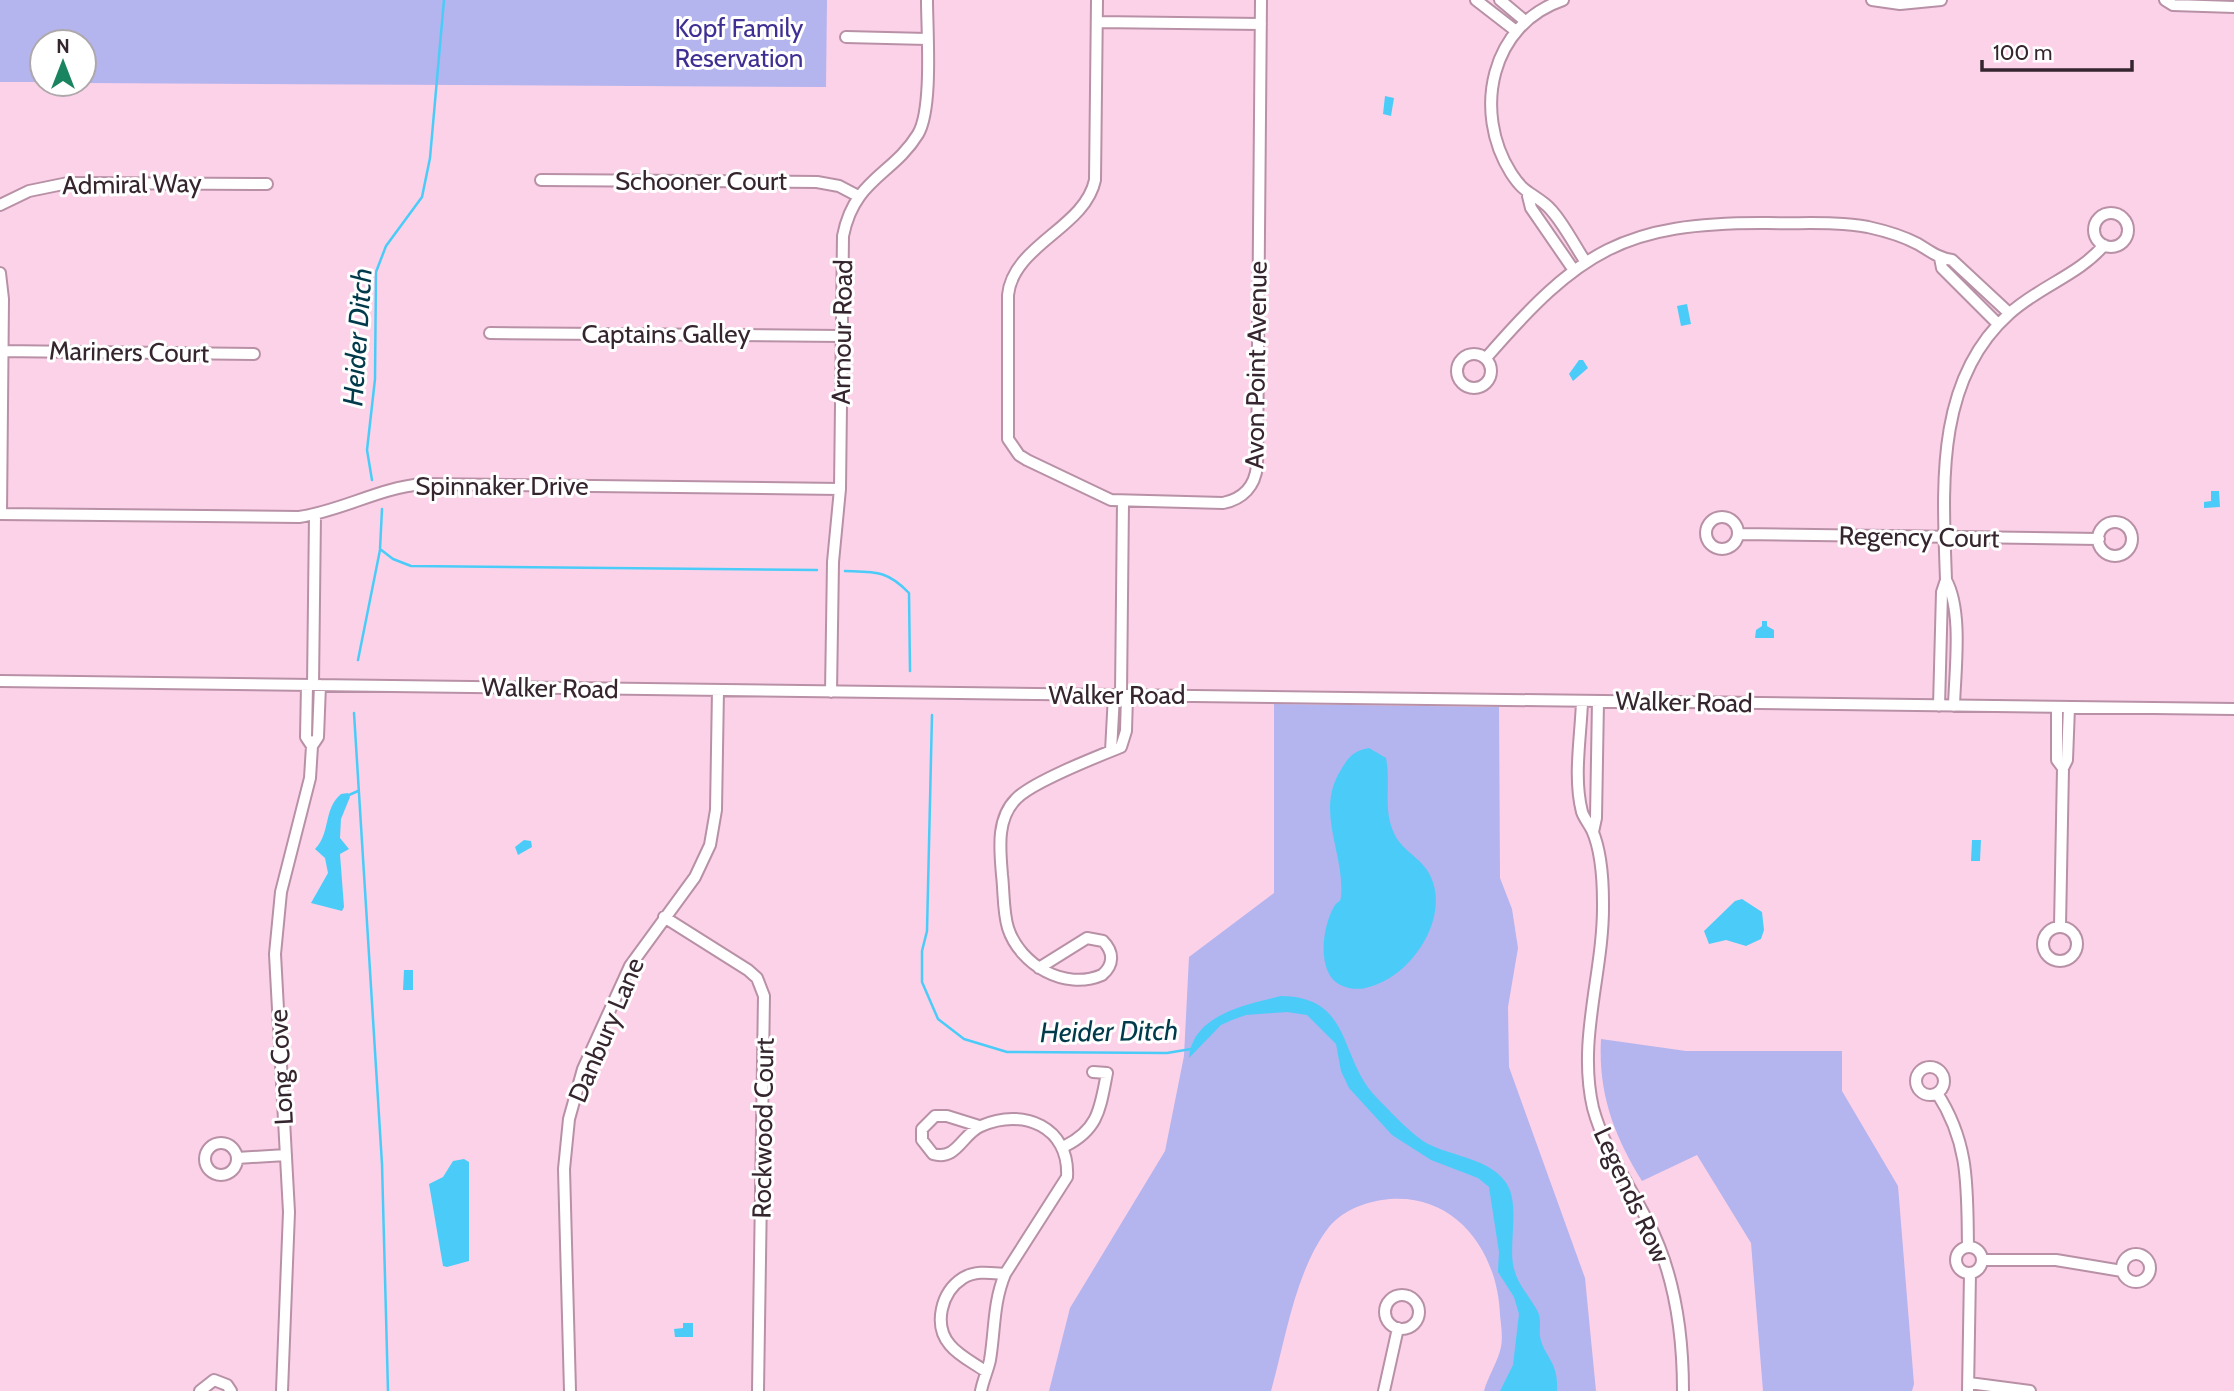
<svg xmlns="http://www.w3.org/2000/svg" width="2234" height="1391" viewBox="0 0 2234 1391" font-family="Cabin,sans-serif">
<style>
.green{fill:#b4b4ee}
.water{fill:#4bccf8}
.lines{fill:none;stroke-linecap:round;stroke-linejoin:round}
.stream{stroke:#4bccf8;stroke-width:2.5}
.minor-casing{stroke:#b891a6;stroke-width:14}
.minor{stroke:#fff;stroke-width:10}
.labels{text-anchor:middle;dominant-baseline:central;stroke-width:6;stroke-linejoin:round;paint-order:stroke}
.park-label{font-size:26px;fill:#402f93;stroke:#fff}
.street-label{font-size:26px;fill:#35252e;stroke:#fff}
.water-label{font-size:28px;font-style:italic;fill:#003a4b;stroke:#fff}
</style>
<rect width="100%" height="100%" fill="#fcd2e9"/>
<path class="green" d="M 0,0 L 827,0 L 826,87 L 84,83 L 84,42 L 42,42 L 42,82 L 0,82 Z
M 1274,704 L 1499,707 L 1500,878 L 1512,909 L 1518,948 L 1508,1007 L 1509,1067 L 1585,1278 L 1596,1391 L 1484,1391 C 1488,1376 1498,1362 1501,1347 C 1503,1337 1501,1325 1500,1315 C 1498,1253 1457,1194 1390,1199 C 1368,1201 1344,1209 1329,1227 C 1295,1271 1286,1338 1271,1391 L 1049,1391 L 1070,1308 L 1165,1151 L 1184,1056 L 1189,957 L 1274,893 Z
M 1601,1039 L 1686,1051 L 1842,1051 L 1842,1091 L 1898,1186 L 1914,1384 L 1912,1391 L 1763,1391 L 1751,1243 L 1697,1155 L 1642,1181 C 1614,1136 1598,1093 1601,1039 Z"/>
<path class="water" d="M 1385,96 L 1394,98 L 1391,116 L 1383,114 Z
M 1687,304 L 1691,324 L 1681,326 L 1677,306 Z
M 1579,360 L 1583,360 L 1588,368 L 1573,381 L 1569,374 Z
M 2211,491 L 2219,491 L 2220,507 L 2204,508 L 2204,502 L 2211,501 Z
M 1762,621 L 1767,621 L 1767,626 L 1774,630 L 1774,638 L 1755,638 L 1756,630 L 1762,626 Z
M 1369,748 L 1386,758 C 1391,783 1383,806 1393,831 C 1401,851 1421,857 1430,875 C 1451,917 1412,976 1369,987 C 1357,991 1340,989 1331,977 C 1318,958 1324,923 1335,905 C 1338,901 1340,903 1341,897 C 1345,854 1316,814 1339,773 C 1348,758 1352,751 1369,748 Z
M 348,793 L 350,797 L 341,819 L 340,838 L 349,849 L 340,854 L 344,907 L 342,911 L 311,903 L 328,873 L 325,858 L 315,849 C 331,833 323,809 341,794 Z
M 524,840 L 531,841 L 532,847 L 518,855 L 515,847 Z
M 1972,840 L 1981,840 L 1980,861 L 1971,861 Z
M 1742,899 L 1762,912 L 1764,930 L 1761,939 L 1746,946 L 1726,940 L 1709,944 L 1704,931 L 1735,901 Z
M 404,970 L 413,970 L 413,990 L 403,990 Z
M 1281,996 C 1353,997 1338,1057 1376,1097 C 1390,1111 1406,1129 1423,1141 C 1447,1156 1486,1157 1504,1180 C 1521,1200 1509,1239 1513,1264 C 1516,1283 1528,1294 1537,1310 C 1542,1319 1539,1327 1540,1336 C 1543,1356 1559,1361 1557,1391 L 1500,1391 L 1513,1365 L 1519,1314 L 1514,1297 L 1498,1272 L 1499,1252 L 1489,1187 L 1478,1178 L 1431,1160 L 1392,1135 L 1349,1088 L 1341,1071 L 1336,1044 L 1307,1015 L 1287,1012 L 1246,1015 L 1232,1020 L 1221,1025 L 1189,1058 C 1193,1014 1246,1005 1281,996 Z
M 464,1159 L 469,1162 L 469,1261 L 447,1267 L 443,1266 L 429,1184 L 443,1177 L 453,1161 Z
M 683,1323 L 693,1323 L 693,1337 L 675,1337 L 674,1329 L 683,1328 Z"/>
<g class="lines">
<path class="stream" d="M 372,480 L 367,450 L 375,379 L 376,272 L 386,246 L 422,197 L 430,158 L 444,0
M 382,509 L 380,549 L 393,559 L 411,566 L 817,570
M 845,571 C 875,572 887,570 909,593 L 910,671
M 358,660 L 380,550
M 354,713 L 382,1164 L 388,1391
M 932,715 L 927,931 L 922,951 L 922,982 L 938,1019 L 964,1039 L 1007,1052 L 1167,1053 L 1191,1049
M 349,795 L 358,791"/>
<g class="minor-casing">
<path id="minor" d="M 1097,0 L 1095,180 C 1085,228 1013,245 1008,295 L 1008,439 L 1019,455 L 1027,460 L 1111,500 L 1223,503 C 1243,499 1255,486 1257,466 L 1261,0
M 1476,0 L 1516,31
M 1500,0 L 1525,21
M 1563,0 C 1491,24 1472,111 1511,173 C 1524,193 1529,191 1545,204 C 1559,215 1575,246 1585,261
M 1872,0 L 1900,4 L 1941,0
M 2165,0 L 2173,5 L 2234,7
M 1097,22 L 1261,24
M 846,37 L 927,39
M 541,180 L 817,182 L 839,186 L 858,196
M 1528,196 L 1531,208 L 1573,269
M 0,205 L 29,191 L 68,183 L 267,184
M2094 230a17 17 0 1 1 34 0a17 17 0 1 1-34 0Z
M 1940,258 L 1942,268 L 1998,324
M 0,273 L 3,299 L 1,514
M 490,333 L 842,336
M 0,351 L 254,354
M1457 371a17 17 0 1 1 34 0a17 17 0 1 1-34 0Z
M 1486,358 C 1579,251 1623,222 1768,223 C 1801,224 1836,221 1868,227 C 1886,231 1903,236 1918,244 C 1930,251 1938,258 1952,260 L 2009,313
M 0,514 L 299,517 C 341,511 379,488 422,484 L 840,489
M1706 533a16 16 0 1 1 32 0a16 16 0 1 1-32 0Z
M2098 539a17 17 0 1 1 34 0a17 17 0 1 1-34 0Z
M 1739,534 L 2099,539
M 1946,580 C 1963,611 1955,670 1954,706
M 0,681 L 2234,709
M 307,685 L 306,737 L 312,746
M 313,685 L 315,515
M 831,692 L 833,562 L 840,489 L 843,236 C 854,179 893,175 918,134 C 933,109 927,31 927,0
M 1121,695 L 1123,501
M 1582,701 C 1581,736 1573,777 1582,812 C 1584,818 1589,824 1592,830 C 1601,850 1603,881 1603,903 C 1604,972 1577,1039 1593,1108 C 1604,1149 1629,1184 1648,1222 C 1675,1274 1683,1334 1683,1391
M 1939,706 L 1942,592 L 1946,580 C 1943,489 1934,381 2009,314 C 2038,287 2079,275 2104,245
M 2057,707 L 2057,760 L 2063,768
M 1111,751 L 1114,695
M 1593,832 L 1596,818 L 1598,701
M 664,917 L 748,970 L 757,978 L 764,996 L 758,1391
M 2060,926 L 2063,768 L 2067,760 L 2069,707
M2043 944a17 17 0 1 1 34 0a17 17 0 1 1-34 0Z
M 1039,968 L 1087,938 L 1103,941 C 1114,952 1114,965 1102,975 C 1065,991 1020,965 1008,928 C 1003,912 1004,892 1002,875 C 1000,850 996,819 1016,799 C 1032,782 1096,757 1121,747 L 1126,731 L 1127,695
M1916 1081a14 14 0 1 1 28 0a14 14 0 1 1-28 0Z
M 1937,1093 C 1970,1144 1967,1188 1968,1247
M 979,1126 L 947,1116 L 935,1116 L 922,1129 L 922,1140 L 933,1154 C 957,1161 962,1134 981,1126 C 1023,1107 1070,1127 1067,1177 L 1005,1274 C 993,1303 995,1330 990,1360 C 988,1370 983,1380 981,1391
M205 1159a16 16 0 1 1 32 0a16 16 0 1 1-32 0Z
M 1065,1146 C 1099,1129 1100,1108 1107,1073 L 1093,1072
M 237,1158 L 286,1155
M1956 1260a13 13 0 1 1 26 0a13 13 0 1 1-26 0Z
M2122 1268a14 14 0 1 1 28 0a14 14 0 1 1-28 0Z
M 1982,1260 L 2056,1260 L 2122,1271
M1385 1312a17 17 0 1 1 34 0a17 17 0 1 1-34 0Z
M 985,1371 C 974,1363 959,1356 950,1345 C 933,1325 941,1292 963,1278 C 976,1270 991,1273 1005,1274
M 1969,1383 L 2030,1391
M 200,1391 L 214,1380 L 227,1385 L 231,1391
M 282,1391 L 289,1212 L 275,954 L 281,892 L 310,778 L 312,746 L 318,737 L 320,685
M 570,1391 L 564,1169 L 569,1119 L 583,1069 L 630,966 L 695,877 L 710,845 L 716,810 L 718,690
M 1384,1391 L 1398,1328
M 1968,1391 L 1970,1273"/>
</g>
<use href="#minor" class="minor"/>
</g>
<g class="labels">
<g class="park-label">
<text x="739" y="28">Kopf Family<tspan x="739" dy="30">Reservation</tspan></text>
</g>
<g class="street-label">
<text x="701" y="181">Schooner Court</text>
<text transform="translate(132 184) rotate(-1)">Admiral Way</text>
<text transform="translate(842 332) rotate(-89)">Armour Road</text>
<text x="666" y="334">Captains Galley</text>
<text transform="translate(129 352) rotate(1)">Mariners Court</text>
<text transform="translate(1256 365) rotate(-89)">Avon Point Avenue</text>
<text x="502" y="486">Spinnaker Drive</text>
<text transform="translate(1919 537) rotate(1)">Regency Court</text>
<text transform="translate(550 688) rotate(1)">Walker Road</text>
<text x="1117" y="695">Walker Road</text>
<text transform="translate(1684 702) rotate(1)">Walker Road</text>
<text transform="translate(606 1030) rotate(-67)">Danbury Lane</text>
<text transform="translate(281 1067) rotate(-93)">Long Cove</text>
<text transform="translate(763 1128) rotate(-89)">Rockwood Court</text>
<text transform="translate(1632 1195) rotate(65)">Legends Row</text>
</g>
<g class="water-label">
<text transform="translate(357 337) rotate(-86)">Heider Ditch</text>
<text transform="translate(1109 1031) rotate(-1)">Heider Ditch</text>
</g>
</g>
<g transform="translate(63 63)"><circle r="33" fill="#ffffff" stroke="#aea8ab" stroke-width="2"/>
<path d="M0-5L12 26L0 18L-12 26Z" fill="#1a8460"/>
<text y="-10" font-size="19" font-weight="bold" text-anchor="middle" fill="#35252e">N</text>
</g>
<path d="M1982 60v10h150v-10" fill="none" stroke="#35252e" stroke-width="3.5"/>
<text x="1993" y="60" font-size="21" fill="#35252e" stroke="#ffffff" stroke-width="5" paint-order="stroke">100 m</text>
</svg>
